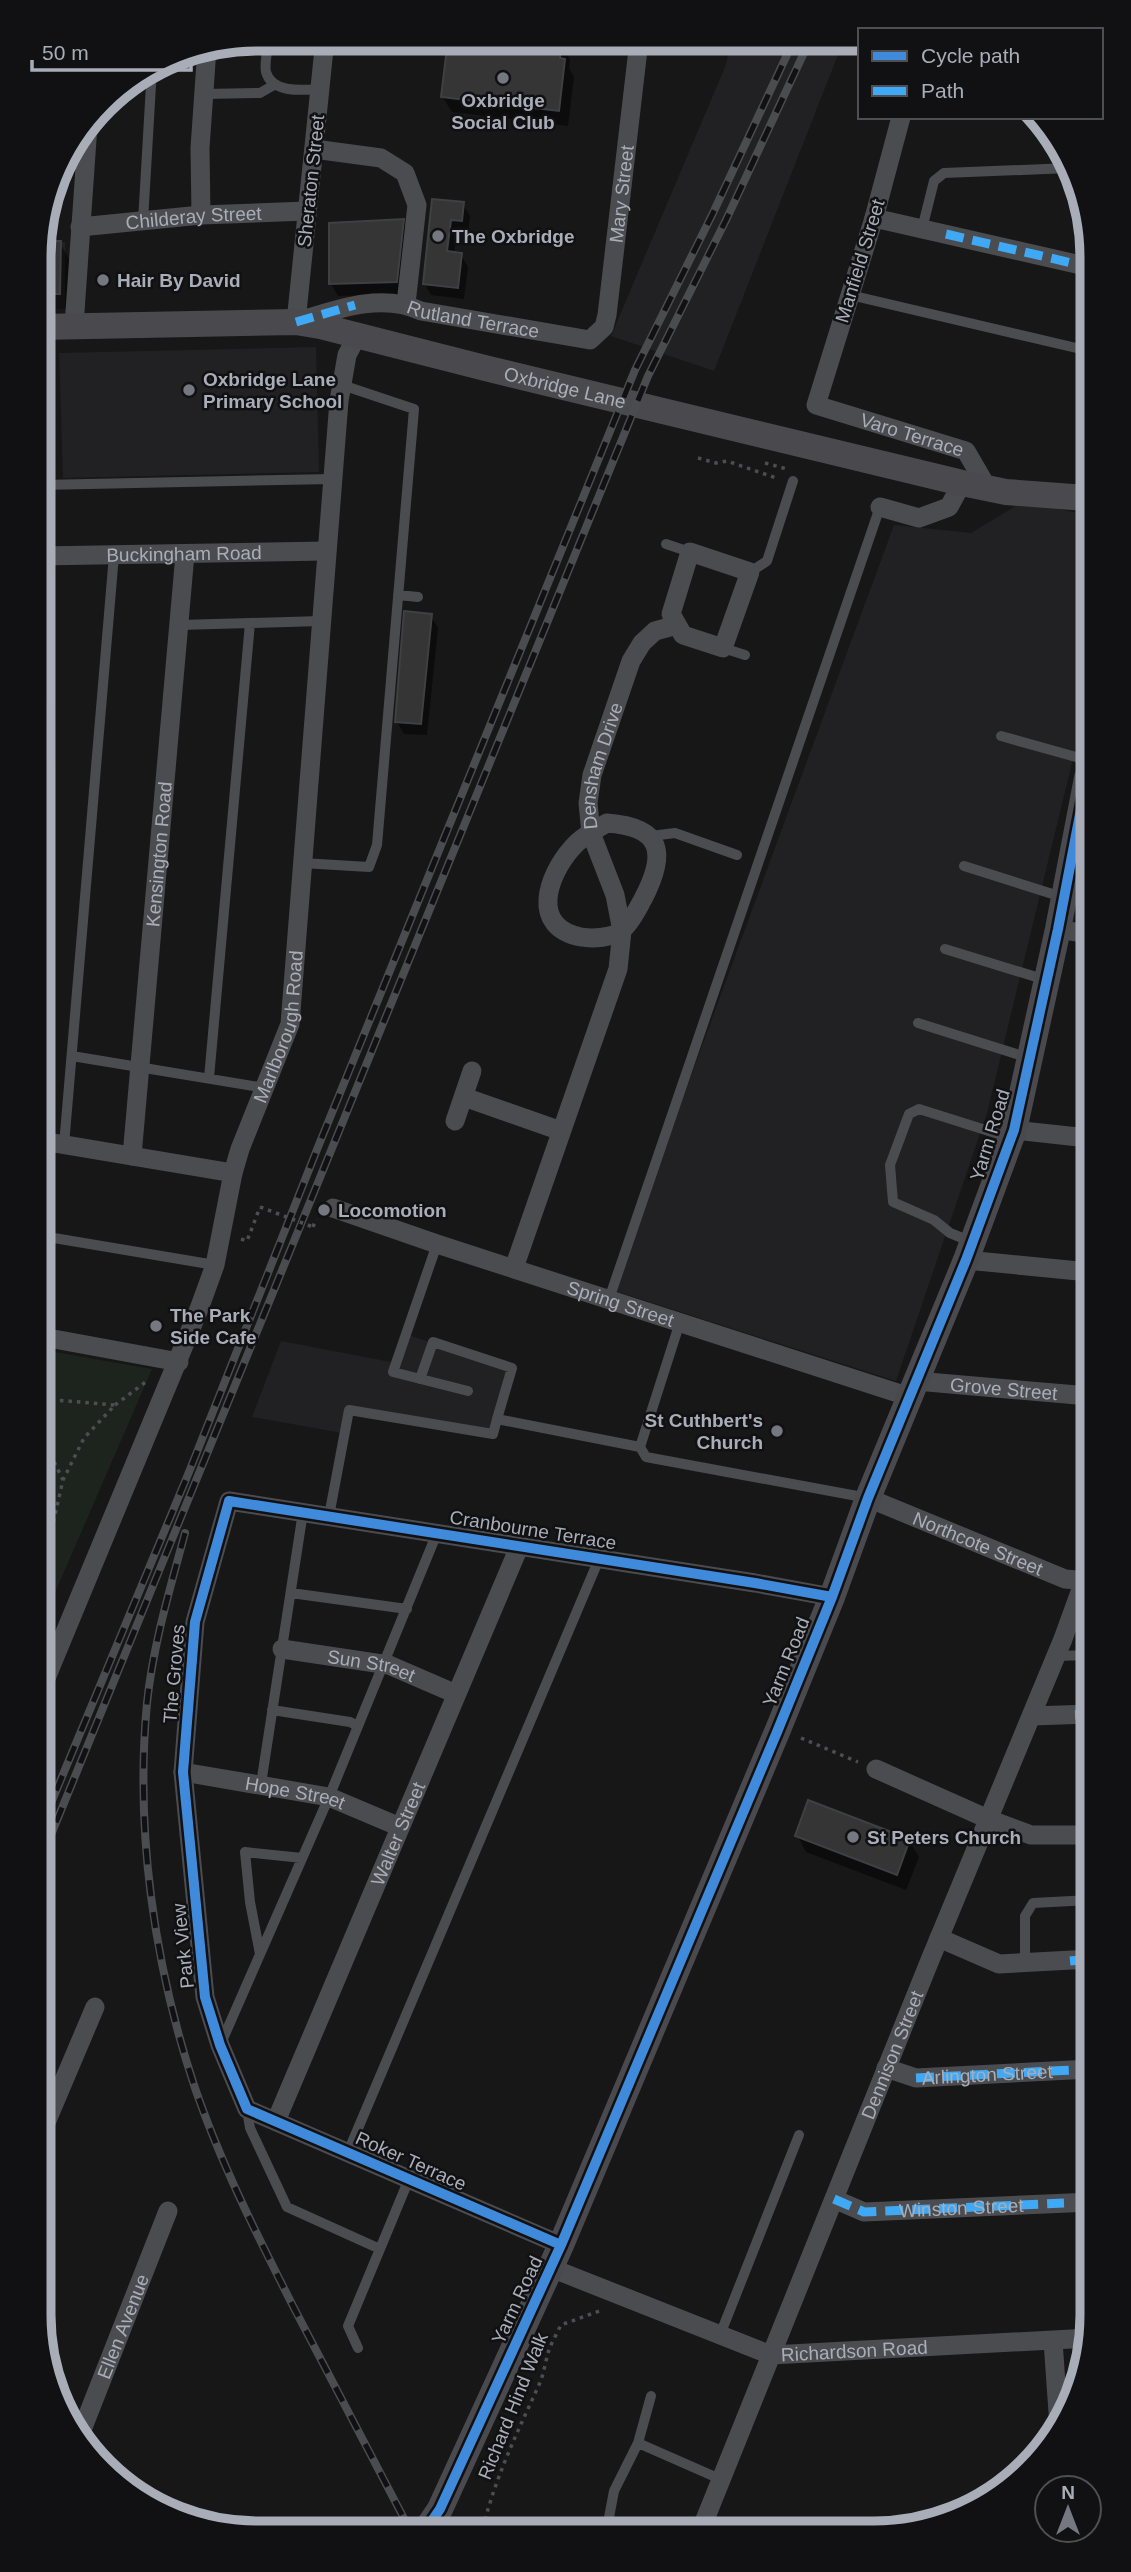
<svg xmlns="http://www.w3.org/2000/svg" width="1131" height="2572" viewBox="0 0 1131 2572" font-family="Helvetica,sans-serif">
<style>
.built{fill:#212123}
.green{fill:#1d241e}
.shadow{fill:#0007}
.building{fill:#353536;stroke:#3f4043;stroke-width:2}
.lines{fill:none;stroke-linecap:round;stroke-linejoin:round}
.path{stroke:#4d4e52;stroke-width:3.5;stroke-dasharray:3.5 5;stroke-linecap:butt}
.lane{stroke:#4b4c50;stroke-width:10}
.street{stroke:#4b4c50;stroke-width:19}
.secondary{stroke:#4a4a4e;stroke-width:26}
.rail-casing{stroke:#4b4c4f;stroke-width:8}
.rail{stroke:#111113;stroke-width:5;stroke-dasharray:16;stroke-linecap:butt}
.path-bridge{stroke:#4d4e52;stroke-width:3.5;stroke-dasharray:3.5 5;stroke-linecap:butt}
.quiet{stroke:#3fa9f5;stroke-width:9;stroke-dasharray:18 9;stroke-linecap:butt}
.cycleway-casing{stroke:#111113;stroke-width:15}
.cycleway{stroke:#408adc;stroke-width:10}
.poi-dot{fill:#757880;stroke:#111113;stroke-width:2.5}
.labels{text-anchor:middle;dominant-baseline:central;stroke-width:5;stroke-linejoin:round;paint-order:stroke}
.poi-label{font-size:19px;font-weight:bold;fill:#a8adb8;stroke:#111113;text-anchor:start}
.street-label{font-size:19px;fill:#a8adb8;stroke:#111113}
.rim{fill:none;stroke:#a8adb8;stroke-width:9}
</style>
<rect width="100%" height="100%" fill="#171717"/>
<path class="built" d="M 732,41 L 843,42 L 714,371 L 611,336 L 725,67 Z
M 39,241 L 65,242 L 65,309 L 39,308 Z
M 316,347 L 319,472 L 63,478 L 59,353 Z
M 1024,501 L 1086,515 L 1087,701 L 987,1113 L 896,1381 L 612,1290 L 894,525 L 971,533 Z
M 403,1333 L 510,1370 L 493,1431 L 347,1408 L 342,1433 L 252,1417 L 281,1341 L 391,1362 Z"/>
<path class="green" d="M 43,1350 L 152,1369 L 44,1618 Z"/>
<path class="shadow" d="M 450,40 L 536,40 L 560,43 L 570,59 L 569,68 L 574,77 L 568,126 L 452,112 L 442,96 Z
M 433,201 L 463,204 L 470,216 L 468,233 L 457,231 L 454,254 L 461,255 L 468,267 L 464,299 L 431,295 L 424,283 Z
M 403,221 L 410,233 L 403,294 L 338,296 L 331,284 Z
M 39,242 L 60,243 L 69,259 L 68,309 L 49,309 L 49,317 L 39,317 Z
M 431,616 L 438,628 L 427,735 L 404,734 L 397,722 Z
M 797,1835 L 909,1840 L 919,1857 L 906,1890 L 806,1852 Z"/>
<path class="building" d="M 448,40 L 561,41 L 560,58 L 565,59 L 559,111 L 441,97 Z
M 432,199 L 464,202 L 462,221 L 451,220 L 447,251 L 462,253 L 458,288 L 423,284 Z
M 404,219 L 397,282 L 329,284 L 329,223 Z
M 39,241 L 61,241 L 60,294 L 40,294 L 40,301 Z
M 404,611 L 432,614 L 421,724 L 395,722 Z
M 808,1800 L 910,1839 L 897,1875 L 795,1836 Z"/>
<g class="lines">
<path class="path" d="M 1082,192 L 1084,246
M 698,458 L 716,463 L 727,461 L 779,479
M 765,463 L 787,469
M 313,1227 L 316,1219
M 241,1239 L 247,1241 L 260,1207
M 43,1399 L 115,1405 L 84,1438 L 63,1480 L 43,1567
M 115,1405 L 147,1381
M 43,1439 L 63,1480
M 801,1738 L 858,1762
M 483,2528 C 495,2478 517,2433 538,2387 C 544,2375 545,2362 549,2350 C 552,2342 557,2333 561,2325 L 602,2310"/>
<path class="lane" d="M 269,39 C 268,48 264,63 266,72 C 272,94 304,90 320,89
M 204,94 L 260,93 L 274,85
M 143,221 L 152,68
M 922,229 L 934,181 L 944,173 L 1070,168
M 850,295 L 1085,350
M 40,485 L 333,479
M 666,544 L 690,552
M 750,572 L 767,561 L 793,481
M 398,595 L 418,597
M 179,625 L 250,623
M 723,648 L 745,655
M 1001,736 L 1087,760
M 651,836 L 675,833 L 737,855
M 302,863 L 369,867 L 377,845 L 414,409 L 342,385
M 964,866 L 1062,897
M 945,949 L 1046,980
M 918,1023 L 1029,1058
M 72,1056 L 265,1088
M 209,1078 L 250,623 L 321,621
M 64,1145 L 114,555
M 42,1236 L 215,1265
M 972,1242 L 950,1233 L 934,1220 L 893,1202 L 890,1165 L 909,1114 L 919,1109 L 1011,1138
M 437,1244 L 393,1372 L 468,1391
M 609,1299 L 880,507
M 420,1379 L 433,1342 L 512,1368 L 497,1419 L 640,1447 L 680,1322
M 640,1447 L 646,1457 L 868,1498
M 329,1516 L 349,1410 L 493,1434 L 497,1419
M 291,1593 L 407,1609
M 1056,1656 L 1090,1655
M 272,1710 L 350,1722 L 358,1726
M 261,1784 L 303,1512
M 260,1954 L 250,1902 L 245,1852 L 302,1858
M 1025,1963 L 1025,1916 L 1033,1903 L 1091,1900
M 222,2041 L 329,1797 L 437,1533
M 247,2110 L 250,2128 L 287,2207 L 380,2249 L 409,2179
M 348,2152 L 599,1559
M 720,2335 L 799,2135
M 358,2348 L 348,2326 L 380,2249
M 638,2443 L 651,2396
M 607,2528 L 614,2491 L 638,2443 L 720,2479"/>
<g class="street">
<path id="s1" d="M 325,39 L 296,322 C 335,310 381,292 421,311 L 590,340 L 604,327 L 607,315 L 639,41"/>
<path id="s2" d="M 901,117 L 874,218 L 816,405 L 966,451 L 988,489"/>
<path d="M 314,149 L 381,158 L 405,173 L 417,205 L 406,304"/>
<path d="M 201,215 L 200,148 L 207,48"/>
<path d="M 874,218 L 1085,266"/>
<path id="s3" d="M 80,227 L 201,215 L 307,211"/>
<path d="M 74,326 L 88,125"/>
<path d="M 880,507 L 919,518 L 949,507 L 962,483"/>
<path d="M 690,552 L 750,572 L 723,648 L 683,635 L 671,614 Z"/>
<path id="s4" d="M 40,556 L 326,551"/>
<path d="M 607,823 C 663,827 667,853 643,899 C 638,908 631,923 622,930 C 613,938 592,939 581,937 C 529,927 548,875 572,848 C 581,837 595,830 607,823 Z"/>
<path d="M 1058,929 L 1087,934"/>
<path d="M 464,1097 L 561,1131"/>
<path d="M 455,1121 L 472,1071"/>
<path d="M 1014,1130 L 1088,1138"/>
<path d="M 42,1141 L 233,1173"/>
<path id="s5" d="M 132,1156 L 185,554"/>
<path id="s6" d="M 333,1208 L 437,1244 L 910,1397"/>
<path d="M 966,1260 L 1089,1272"/>
<path id="s7" d="M 514,1268 L 618,969 L 622,931 L 615,895 L 591,833 L 588,803 L 592,775 L 631,661 L 642,643 L 655,631 L 677,625"/>
<path d="M 43,1337 L 179,1362"/>
<path id="s8" d="M 916,1381 L 1089,1396"/>
<path id="s9" d="M 868,1498 L 1065,1579 L 1090,1581"/>
<path id="s10" d="M 282,1649 L 389,1665 L 456,1694"/>
<path id="s11" d="M 44,1683 L 199,1309 L 215,1265 L 233,1173 L 240,1149 L 290,1024 L 339,401 L 347,355 L 357,336"/>
<path d="M 1032,1716 L 1090,1714"/>
<path d="M 876,1769 L 988,1819 L 1031,1835 L 1090,1835"/>
<path id="s12" d="M 183,1772 L 329,1797 L 400,1827"/>
<path d="M 939,1938 L 999,1964 L 1091,1959"/>
<path id="s13" d="M 886,2068 L 916,2078 L 1091,2069"/>
<path id="s14" d="M 276,2121 L 519,1547"/>
<path d="M 45,2125 L 95,2007"/>
<path d="M 834,2199 L 864,2212 L 1092,2202"/>
<path d="M 561,2245 L 247,2109 L 220,2045 L 205,1997 L 183,1772 L 195,1622 L 229,1501 L 755,1583 L 832,1597"/>
<path id="s15" d="M 551,2268 L 771,2355 L 1090,2338"/>
<path d="M 1053,2341 L 1059,2426"/>
<path id="s16" d="M 78,2440 L 168,2211"/>
<path id="s17" d="M 702,2527 L 930,1960 L 1063,1639 L 1084,1581"/>
</g>
<g class="secondary">
<path id="s18" d="M 39,327 L 296,322 L 320,326 L 485,368 L 962,483 L 1006,492 L 1086,498"/>
<path d="M 427,2528 L 440,2509 L 561,2245 L 777,1732 L 832,1597 L 868,1498 L 966,1260 L 1014,1130 L 1058,929 L 1087,778"/>
</g>
<g class="rail-casing">
<path id="rail" d="M 185,1533 C 170,1589 153,1645 147,1703 C 135,1830 154,1964 194,2085 C 220,2162 257,2235 294,2308 C 332,2381 371,2455 409,2528
M 44,1820 L 189,1472 L 318,1147 L 635,370 L 713,213 L 793,42
M 44,1852 L 648,376 L 726,220 L 809,42"/>
</g>
<use href="#rail" class="rail"/>
<path class="path-bridge" d="M 260,1207 L 313,1227"/>
<g class="quiet">
<path d="M 946,234 L 1085,266"/>
<path d="M 296,322 L 355,305"/>
<path d="M 1075,1715 L 1090,1714"/>
<path d="M 1070,1961 L 1091,1959"/>
<path d="M 916,2078 L 1091,2069"/>
<path id="s19" d="M 834,2199 L 864,2212 L 1064,2203"/>
</g>
<g class="cycleway-casing">
<path id="cycleway" d="M 561,2245 L 247,2109 L 220,2045 L 205,1997 L 183,1772 L 195,1622 L 229,1501 L 755,1583 L 832,1597
M 427,2528 L 440,2509 L 561,2245 L 777,1732 L 832,1597 L 868,1498 L 966,1260 L 1014,1130 L 1058,929 L 1087,778"/>
</g>
<use href="#cycleway" class="cycleway"/>
</g>
<g class="poi-dot">
<circle cx="503" cy="78" r="7"/>
<circle cx="438" cy="236" r="7"/>
<circle cx="103" cy="280" r="7"/>
<circle cx="189" cy="390" r="7"/>
<circle cx="324" cy="1210" r="7"/>
<circle cx="156" cy="1326" r="7"/>
<circle cx="777" cy="1431" r="7"/>
<circle cx="853" cy="1837" r="7"/>
</g>
<g class="labels">
<g class="poi-label">
<text x="503" y="100" text-anchor="middle">Oxbridge<tspan x="503" dy="22">Social Club</tspan></text>
<text x="452" y="236">The Oxbridge</text>
<text x="117" y="280">Hair By David</text>
<text x="203" y="379">Oxbridge Lane<tspan x="203" dy="22">Primary School</tspan></text>
<text x="338" y="1210">Locomotion</text>
<text x="170" y="1315">The Park<tspan x="170" dy="22">Side Cafe</tspan></text>
<text x="763" y="1420" text-anchor="end">St Cuthbert's<tspan x="763" dy="22">Church</tspan></text>
<text x="867" y="1837">St Peters Church</text>
</g>
<g class="street-label">
<text transform="translate(311 181) rotate(-84)">Sheraton Street</text>
<text stroke="none"><textPath href="#s1" startOffset="738">Mary Street</textPath></text>
<text stroke="none"><textPath href="#s3" startOffset="114">Childeray Street</textPath></text>
<text transform="translate(860 261) rotate(-73)">Manfield Street</text>
<text stroke="none"><textPath href="#s1" startOffset="466">Rutland Terrace</textPath></text>
<text stroke="none"><textPath href="#s18" startOffset="534">Oxbridge Lane</textPath></text>
<text stroke="none"><textPath href="#s2" startOffset="401">Varo Terrace</textPath></text>
<text stroke="none"><textPath href="#s4" startOffset="144">Buckingham Road</textPath></text>
<text stroke="none"><textPath href="#s7" startOffset="527">Densham Drive</textPath></text>
<text stroke="none"><textPath href="#s5" startOffset="303">Kensington Road</textPath></text>
<text stroke="none"><textPath href="#s11" startOffset="700">Marlborough Road</textPath></text>
<text transform="translate(990 1135) rotate(-73)">Yarm Road</text>
<text stroke="none"><textPath href="#s6" startOffset="303">Spring Street</textPath></text>
<text stroke="none"><textPath href="#s8" startOffset="88">Grove Street</textPath></text>
<text transform="translate(533 1530) rotate(9)">Cranbourne Terrace</text>
<text stroke="none"><textPath href="#s9" startOffset="119">Northcote Street</textPath></text>
<text transform="translate(786 1662) rotate(-68)">Yarm Road</text>
<text stroke="none"><textPath href="#s10" startOffset="91">Sun Street</textPath></text>
<text transform="translate(174 1674) rotate(-85)">The Groves</text>
<text stroke="none"><textPath href="#s12" startOffset="114">Hope Street</textPath></text>
<text stroke="none"><textPath href="#s14" startOffset="312">Walter Street</textPath></text>
<text transform="translate(183 1946) rotate(-96)">Park View</text>
<text stroke="none"><textPath href="#s17" startOffset="509">Dennison Street</textPath></text>
<text stroke="none"><textPath href="#s13" startOffset="103">Arlington Street</textPath></text>
<text transform="translate(411 2161) rotate(24)">Roker Terrace</text>
<text stroke="none"><textPath href="#s19" startOffset="130">Winston Street</textPath></text>
<text transform="translate(517 2300) rotate(-65)">Yarm Road</text>
<text stroke="none"><textPath href="#s16" startOffset="122">Ellen Avenue</textPath></text>
<text stroke="none"><textPath href="#s15" startOffset="320">Richardson Road</textPath></text>
<text transform="translate(513 2406) rotate(-68)">Richard Hind Walk</text>
</g>
</g>
<path d="M0 0H1131V2572H0ZM257 51H874A206 206 0 0 1 1080 257V2315A206 206 0 0 1 874 2521H257A206 206 0 0 1 51 2315V257A206 206 0 0 1 257 51Z" fill="#111113" fill-rule="evenodd"/>
<path class="rim" d="M257 51H874A206 206 0 0 1 1080 257V2315A206 206 0 0 1 874 2521H257A206 206 0 0 1 51 2315V257A206 206 0 0 1 257 51Z"/>
<rect x="858" y="28" width="245" height="91" fill="#111113" stroke="#4d4f55" stroke-width="2"/>
<rect x="872" y="51" width="35" height="10" fill="#408adc" stroke="#4d4f55" stroke-width="2"/>
<text x="921" y="63" font-size="21" fill="#a8adb8">Cycle path</text>
<rect x="872" y="86" width="35" height="10" fill="#3fa9f5" stroke="#4d4f55" stroke-width="2"/>
<text x="921" y="98" font-size="21" fill="#a8adb8">Path</text>
<g transform="translate(1068 2509)"><circle r="33" fill="#111113" stroke="#4d4f55" stroke-width="2"/>
<path d="M0-5L12 26L0 18L-12 26Z" fill="#757880"/>
<text y="-10" font-size="19" font-weight="bold" text-anchor="middle" fill="#a8adb8">N</text>
</g>
<path d="M32 60v10h159v-10" fill="none" stroke="#a8adb8" stroke-width="3.5"/>
<text x="42" y="60" font-size="21" fill="#a8adb8" stroke="#111113" stroke-width="5" paint-order="stroke">50 m</text>
</svg>
